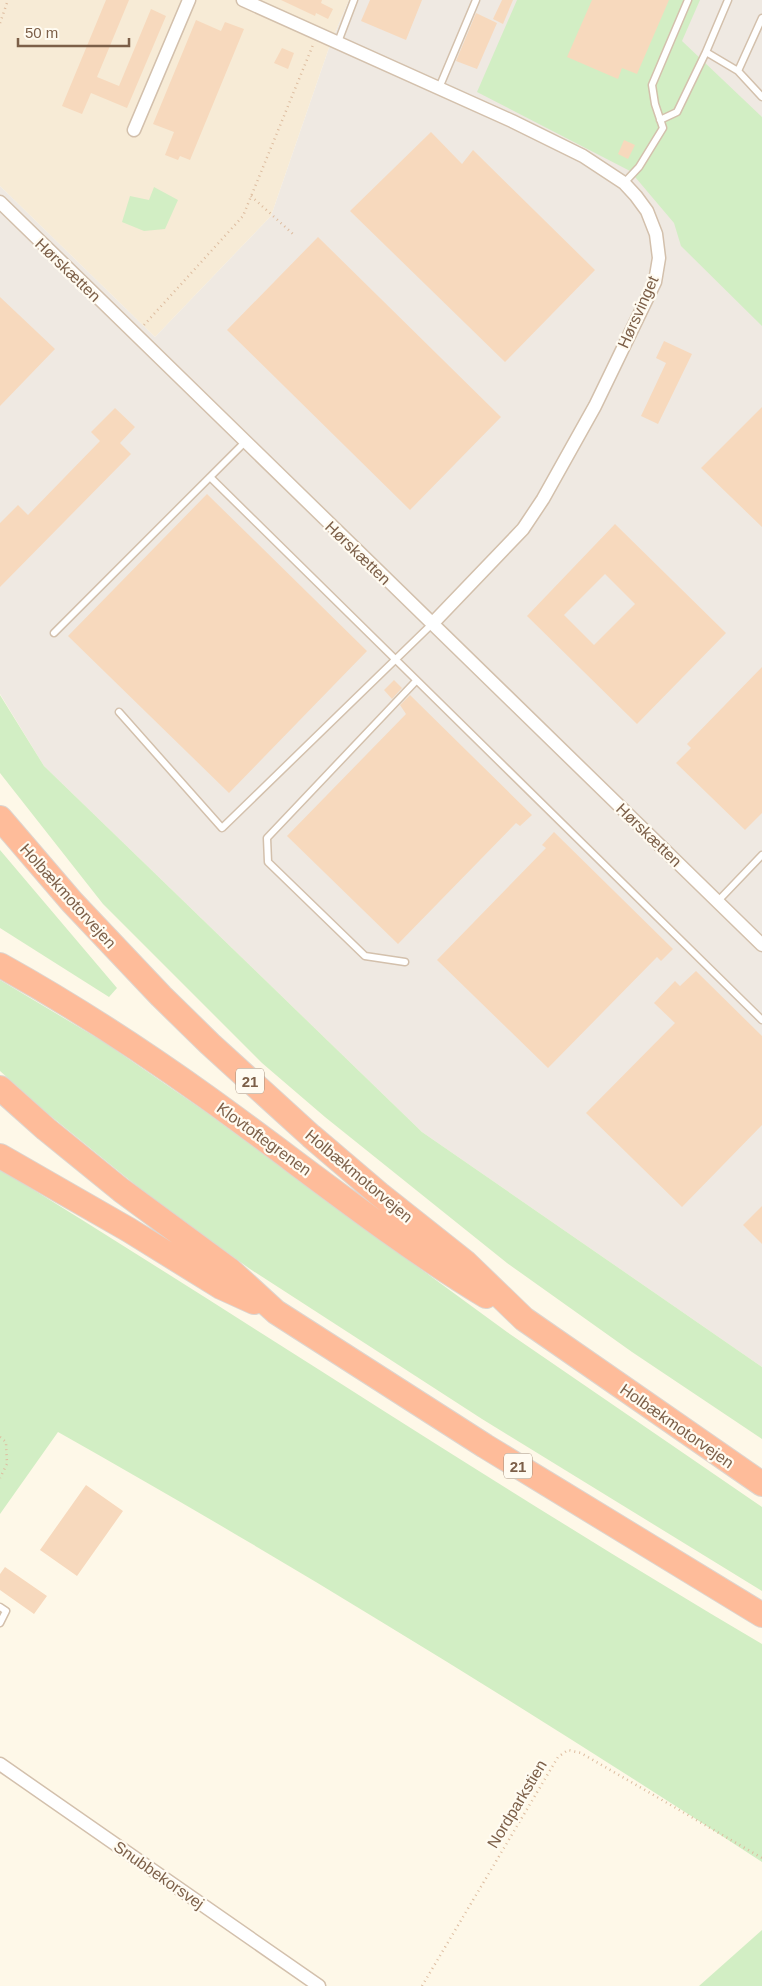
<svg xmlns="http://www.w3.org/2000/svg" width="762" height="1986" viewBox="0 0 762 1986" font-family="Helvetica,sans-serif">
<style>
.residential{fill:#f7ebd6}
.industrial{fill:#efe9e2}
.green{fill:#d2eec4}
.building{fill:#f7d9bd;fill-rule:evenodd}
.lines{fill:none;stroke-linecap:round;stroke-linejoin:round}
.service-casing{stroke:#d3c0ac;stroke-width:9}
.minor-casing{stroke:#d3c0ac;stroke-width:15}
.motorway-casing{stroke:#ddd5cf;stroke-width:26}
.path{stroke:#ddbc9f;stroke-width:2.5;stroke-dasharray:1 4;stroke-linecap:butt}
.service{stroke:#fff;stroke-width:6}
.minor{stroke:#fff;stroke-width:12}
.motorway{stroke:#febc9a;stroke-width:24}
.labels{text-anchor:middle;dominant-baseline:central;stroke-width:4.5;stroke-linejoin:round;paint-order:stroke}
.shield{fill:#fffbf1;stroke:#a38e7b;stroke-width:1}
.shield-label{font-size:15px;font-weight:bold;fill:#7c5f48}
.street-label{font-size:16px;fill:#7c5f48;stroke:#fffbf1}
</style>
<rect width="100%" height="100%" fill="#fef8e8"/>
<path class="residential" d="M 0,0 L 349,0 L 331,42 L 271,216 L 155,337 L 0,186 Z"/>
<path class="industrial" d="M 349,0 L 762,0 L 762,1367 L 422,1132 L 44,766 L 0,694 L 0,186 L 155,337 L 271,216 L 331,42 Z"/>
<path class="green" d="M 517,0 L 700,0 L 682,41 L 762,117 L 762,326 L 681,246 L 674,223 L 630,171 L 477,92 Z
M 154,187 L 178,200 L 165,229 L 144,231 L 122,222 L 130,196 L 149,200 Z
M 0,695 L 44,766 L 422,1132 L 762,1367 L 762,1439 L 632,1352 L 507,1263 L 325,1117 L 262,1063 L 103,904 L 0,773 Z
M 0,850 L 117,988 L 109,997 L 0,928 Z
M 0,980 L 104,1042 L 206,1112 L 507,1332 L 762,1507 L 762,1591 L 482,1419 L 250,1269 L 149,1196 L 47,1113 L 0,1071 Z
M 0,1169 C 255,1326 504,1492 762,1644 L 762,1862 C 532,1712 298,1567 58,1432 L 0,1514 Z
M 762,1930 L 762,1986 L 699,1986 Z"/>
<path class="building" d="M 106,0 L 129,0 L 97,77 L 119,86 L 151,9 L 166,16 L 127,108 L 91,93 L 82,114 L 62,106 Z
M 281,0 L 322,0 L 321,3 L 333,9 L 328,19 L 316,13 L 315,16 Z
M 370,0 L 422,0 L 406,40 L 361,21 Z
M 502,0 L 513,0 L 503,24 L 493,19 Z
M 592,0 L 669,0 L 637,74 L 622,68 L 618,79 L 567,57 Z
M 476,13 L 497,23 L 477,69 L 456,61 Z
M 196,20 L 221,31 L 225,22 L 244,29 L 190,160 L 180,156 L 178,160 L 165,155 L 174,132 L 153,124 Z
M 282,48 L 294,53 L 288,69 L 274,63 Z
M 431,132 L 462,164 L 473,150 L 595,270 L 505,362 L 350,211 Z
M 624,140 L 635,145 L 628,159 L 618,154 Z
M 318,237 L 501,417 L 410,510 L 227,330 Z
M 0,297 L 55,349 L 0,406 Z
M 664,341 L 692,354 L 658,424 L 641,416 L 666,363 L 656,358 Z
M 762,407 L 762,527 L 701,468 Z
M 115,408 L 135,427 L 120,443 L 131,454 L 0,587 L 0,523 L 18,505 L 28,515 L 100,441 L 91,432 Z
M 207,494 L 367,651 L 229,793 L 68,636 Z
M 615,524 L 726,633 L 637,724 L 527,616 ZM 605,574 L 635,604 L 594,645 L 564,615 Z
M 762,667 L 762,813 L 745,830 L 676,763 L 691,748 L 687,744 Z
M 394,680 L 402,688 L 392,699 L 384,690 Z
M 410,695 L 532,815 L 520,826 L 516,823 L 398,944 L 287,836 L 406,714 L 400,705 Z
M 554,832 L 673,949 L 661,961 L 657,957 L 548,1068 L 437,960 L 546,848 L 542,845 Z
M 696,971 L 762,1036 L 762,1125 L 682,1207 L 586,1113 L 675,1023 L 654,1003 L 675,981 L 680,986 Z
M 762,1206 L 762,1244 L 743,1225 Z
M 86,1485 L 123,1511 L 77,1576 L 40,1550 Z
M 5,1567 L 47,1596 L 34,1614 L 0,1590 L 0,1574 Z"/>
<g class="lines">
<g class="service-casing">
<path id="service" d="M 728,0 L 706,52 L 738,71 L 762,97
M 338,42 L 354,0
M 738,71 L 762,18
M 439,88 L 476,0
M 660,120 L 677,112 L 706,52
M 624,183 L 639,167 L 663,128 L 655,104 L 652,85 L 688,0
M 210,477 L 762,1020
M 54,633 L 245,442
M 119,712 L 222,828 L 432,624
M 717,902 L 762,855
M 405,962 L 365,956 L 268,862 L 267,838 L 416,681
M 0,1607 L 6,1611 L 0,1623"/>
</g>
<g class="minor-casing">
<path id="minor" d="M 243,0 L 512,121 L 583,156 L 624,183 L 636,196 L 647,211 L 656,234 L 659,258 L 655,282 L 595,406 L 543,499 L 523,529 L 432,624
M 134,130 L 189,0
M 0,202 L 762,945
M 0,1764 L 319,1986"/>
</g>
<g class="motorway-casing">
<path id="motorway" d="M 0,818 L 72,902 L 161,996 L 210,1044 L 311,1136 L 379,1194 L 466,1263 L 524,1319 L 762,1484
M 0,965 C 72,1005 141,1050 208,1098 C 300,1164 389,1237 486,1296
M 0,1088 L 46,1129 L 121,1190 L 231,1271 L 276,1312 L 485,1446 L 762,1615
M 0,1156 L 129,1230 L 221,1287 L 254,1302"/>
</g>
<path class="path" d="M 0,23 L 8,0
M 251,196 L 293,234
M 144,325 L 243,216 L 313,45
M 0,1437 L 6,1442 L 7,1464 L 0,1478
M 422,1986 L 558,1757 L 568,1750 L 581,1753 L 762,1858"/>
<use href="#service" class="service"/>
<use href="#minor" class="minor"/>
<use href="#motorway" class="motorway"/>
</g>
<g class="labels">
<g class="shield">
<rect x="236" y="1068.5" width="28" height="25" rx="4"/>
<rect x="504" y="1453.5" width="28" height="25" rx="4"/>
</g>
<g class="shield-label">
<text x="250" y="1081">21</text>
<text x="518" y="1466">21</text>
</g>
<g class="street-label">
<text transform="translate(68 270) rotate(44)">Hørskætten</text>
<text transform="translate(638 312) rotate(-66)">Hørsvinget</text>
<text transform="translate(358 553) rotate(44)">Hørskætten</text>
<text transform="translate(649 835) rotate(44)">Hørskætten</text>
<text transform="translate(68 896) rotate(48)">Holbækmotorvejen</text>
<text transform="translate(264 1139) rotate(36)">Klovtoftegrenen</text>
<text transform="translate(359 1176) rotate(40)">Holbækmotorvejen</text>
<text transform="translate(677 1426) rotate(35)">Holbækmotorvejen</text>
<text transform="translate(517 1804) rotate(-59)">Nordparkstien</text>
<text transform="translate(159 1875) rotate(35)">Snubbekorsvej</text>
</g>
</g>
<path d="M18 38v8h111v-8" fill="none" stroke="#7c5f48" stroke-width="2.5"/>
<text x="25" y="38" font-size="15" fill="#7c5f48" stroke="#fffbf1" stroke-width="4" paint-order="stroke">50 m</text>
</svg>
